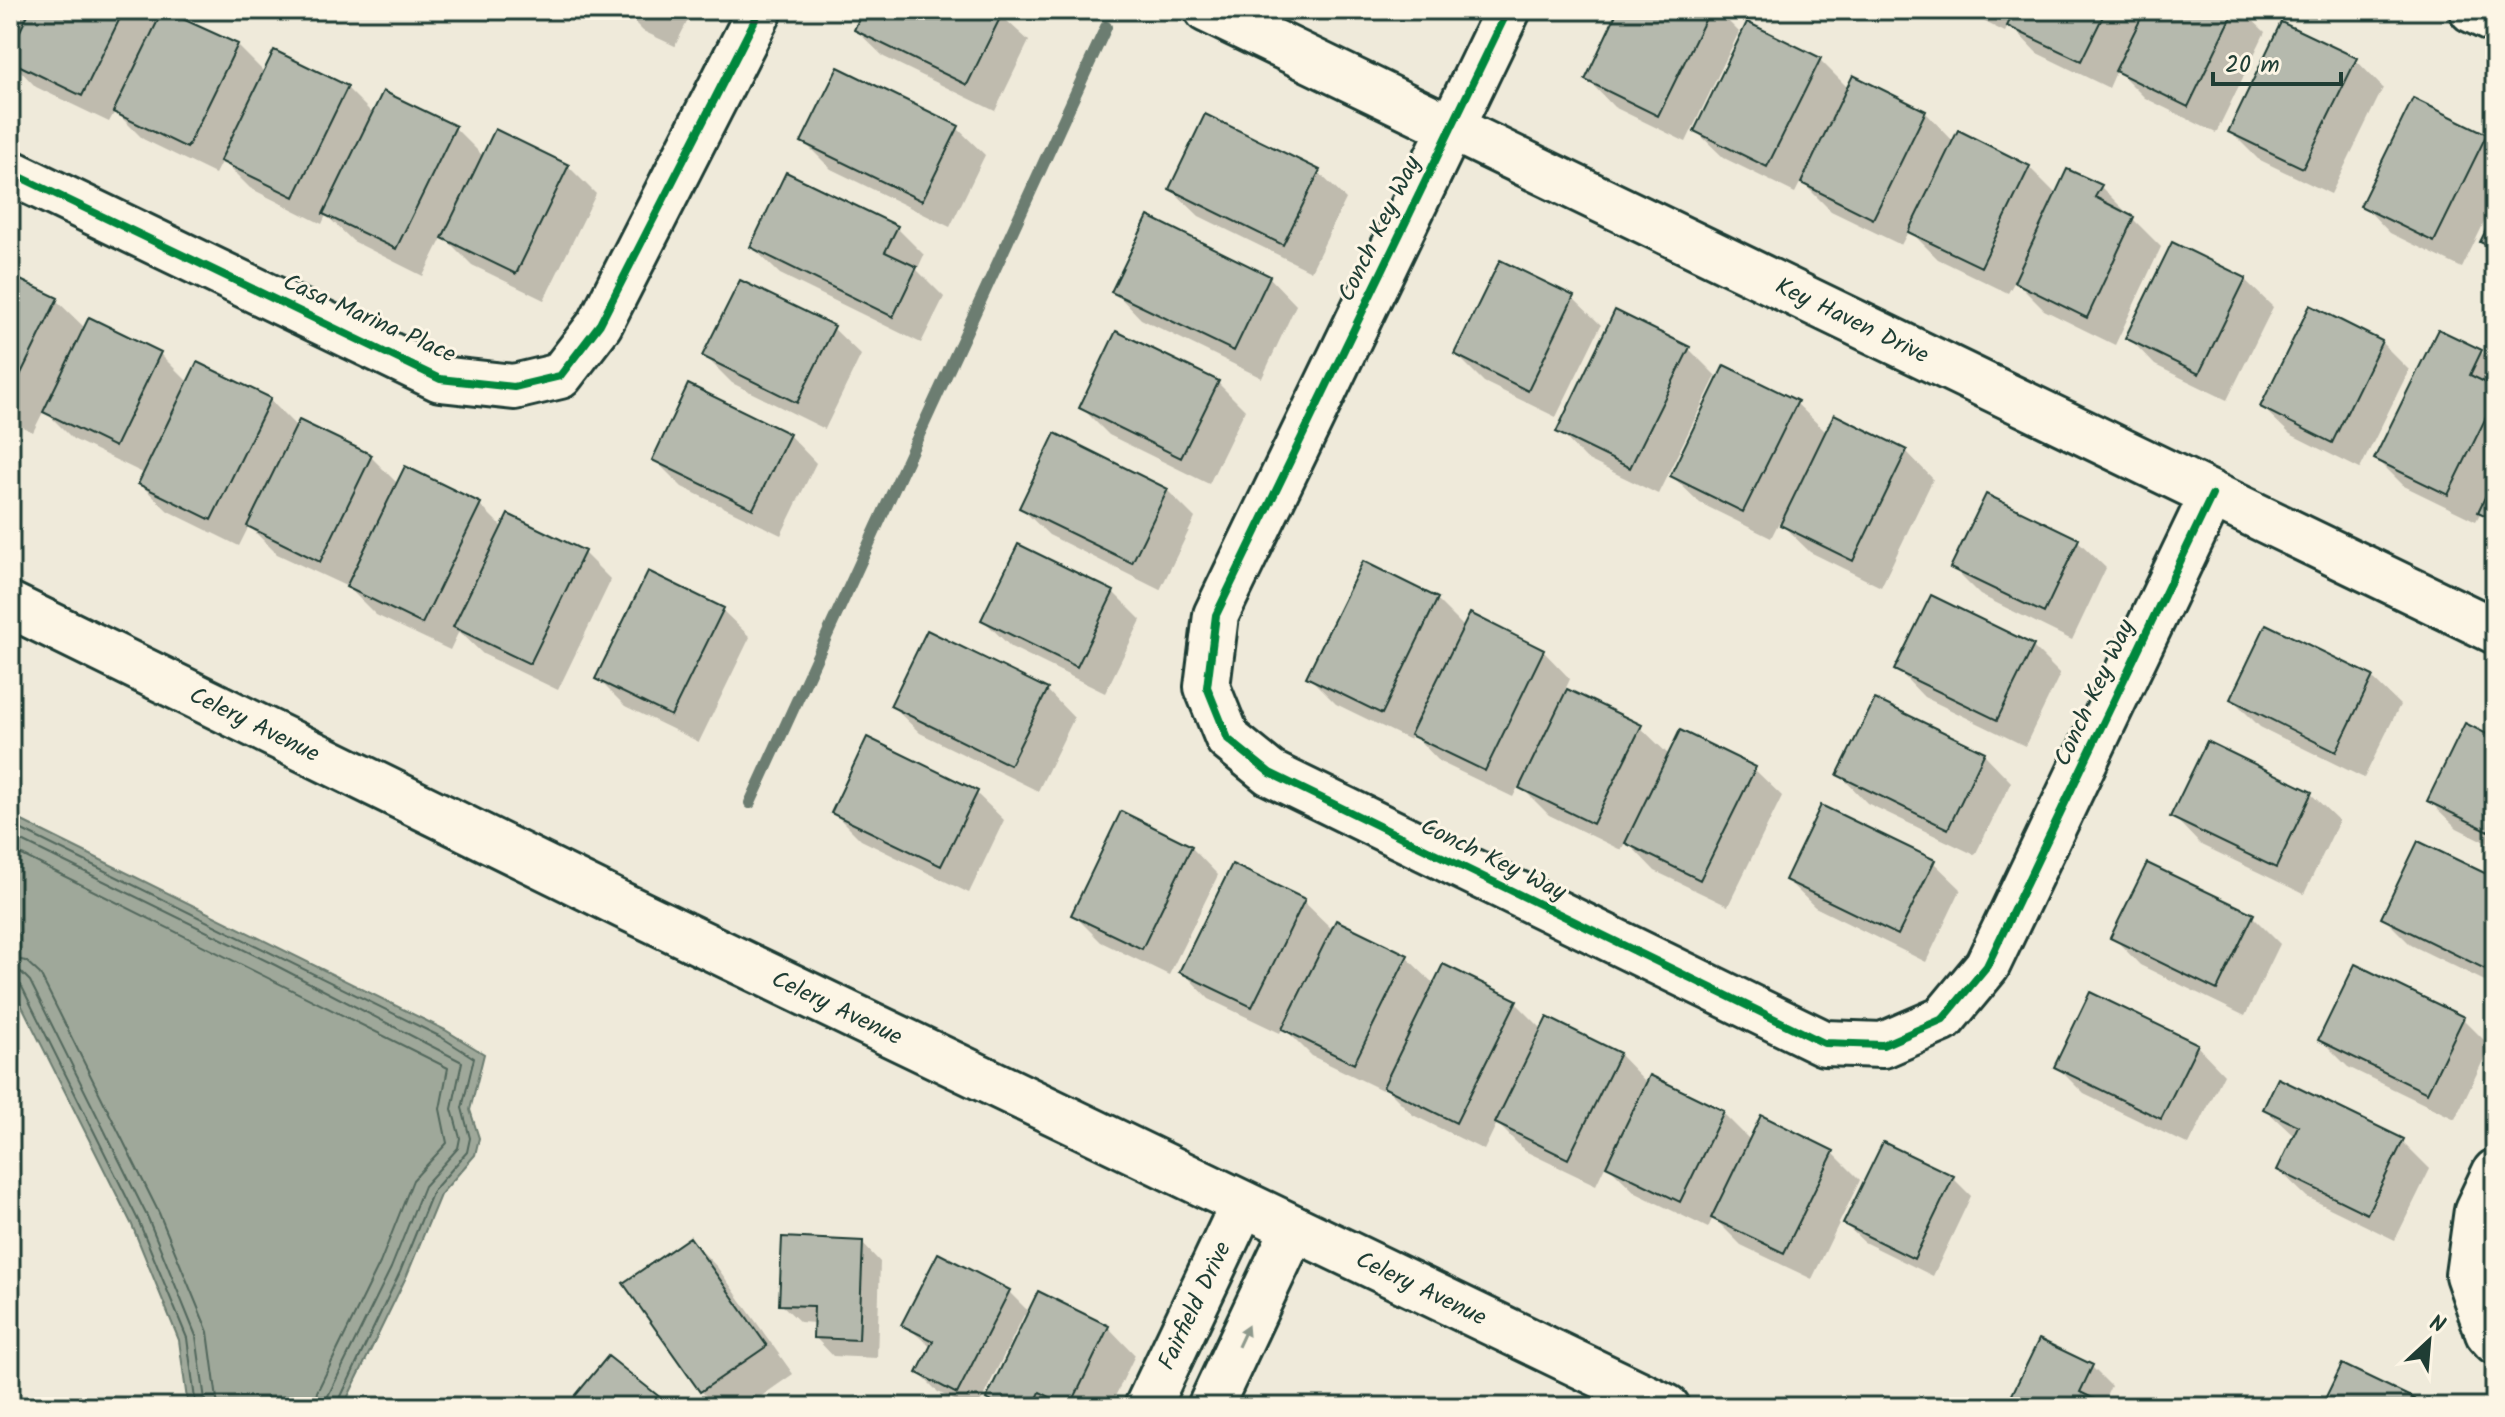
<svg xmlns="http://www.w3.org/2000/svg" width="2505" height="1417" viewBox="0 0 2505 1417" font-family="Kalam,sans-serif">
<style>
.water{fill:#9fa89a;stroke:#6c7d71;stroke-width:2}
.shadow{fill:#0003}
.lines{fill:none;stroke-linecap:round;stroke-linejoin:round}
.shore{stroke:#52685d;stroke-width:2}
.stream{stroke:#6c7d71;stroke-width:12}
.building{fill:#b5b9ad;stroke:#1f3d34;stroke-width:2}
.minor-casing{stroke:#1f3d34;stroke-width:50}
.secondary-casing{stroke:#1f3d34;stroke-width:50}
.minor{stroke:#fcf5e5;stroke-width:44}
.secondary{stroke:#fcf5e5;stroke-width:44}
.cycleway-casing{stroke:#fcf5e5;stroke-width:13}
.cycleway{stroke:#00873e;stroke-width:8}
.oneway{fill:#8e998c}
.labels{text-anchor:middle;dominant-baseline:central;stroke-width:6;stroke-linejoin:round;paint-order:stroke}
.street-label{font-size:24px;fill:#1f3d34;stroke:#fcf5e5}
</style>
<rect width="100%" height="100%" fill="#efeada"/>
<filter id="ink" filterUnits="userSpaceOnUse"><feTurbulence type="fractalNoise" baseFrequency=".0125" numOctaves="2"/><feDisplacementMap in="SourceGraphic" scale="16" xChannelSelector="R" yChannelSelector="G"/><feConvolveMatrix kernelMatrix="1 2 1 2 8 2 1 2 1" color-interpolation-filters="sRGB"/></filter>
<g filter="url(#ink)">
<path class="water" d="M 10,815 L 445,1030 L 484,1054 L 470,1110 L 479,1138 L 475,1155 L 440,1195 L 407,1275 L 343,1407 L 188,1407 L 179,1340 L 132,1225 L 10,982 Z"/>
<path class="shadow" d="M 10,10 L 165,10 L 237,45 L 265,73 L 275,53 L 347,88 L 374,115 L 455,128 L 484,157 L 568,166 L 596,194 L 544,300 L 472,265 L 443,236 L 423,276 L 353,241 L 326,215 L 322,224 L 250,188 L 222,160 L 215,174 L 143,139 L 115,111 L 109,122 L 36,87 L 10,60 Z
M 622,10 L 693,10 L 675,46 L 643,31 Z
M 866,10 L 995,10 L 1029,41 L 995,111 L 884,57 L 856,30 Z
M 1423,10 L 1437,10 L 1434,16 Z
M 1621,10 L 1717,10 L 1739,32 L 1686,142 L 1614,107 L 1587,79 Z
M 1961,10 L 2242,10 L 2265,32 L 2216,133 L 2145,98 L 2117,70 L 2109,88 L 2037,53 L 2009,24 L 2005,32 Z
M 1820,60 L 1849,89 L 1925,112 L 1954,142 L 2029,167 L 2057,195 L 2100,186 L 2161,247 L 2115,345 L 2044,310 L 2015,281 L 2008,293 L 1938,259 L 1909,230 L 1901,245 L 1831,211 L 1801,181 L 1795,193 L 1724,158 L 1696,131 Z
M 2356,60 L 2383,88 L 2331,194 L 2258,159 L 2230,131 Z
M 957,128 L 985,155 L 950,227 L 831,169 L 804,142 Z
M 2485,135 L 2495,145 L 2495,200 L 2462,268 L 2390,233 L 2363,205 Z
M 1318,172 L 1346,199 L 1311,271 L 1199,216 L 1171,189 Z
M 897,228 L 924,255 L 917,270 L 944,297 L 921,343 L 780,274 L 752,247 Z
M 10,277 L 56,300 L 86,329 L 160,354 L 189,383 L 270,400 L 298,428 L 371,457 L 399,485 L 480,505 L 503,528 L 584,553 L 611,580 L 558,690 L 483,654 L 459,631 L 450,650 L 376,615 L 348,587 L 277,554 L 249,526 L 239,546 L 168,511 L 140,484 L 145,474 L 73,439 L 44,410 L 33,432 L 10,421 Z
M 1269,277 L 1296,305 L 1262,378 L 1141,319 L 1114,291 Z
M 2245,280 L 2273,307 L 2227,400 L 2155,365 L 2128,337 Z
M 1573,298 L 1601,325 L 1556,417 L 1484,382 L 1456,354 Z
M 833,328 L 861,355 L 825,429 L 732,383 L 705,356 Z
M 2381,342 L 2409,370 L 2360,469 L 2290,434 L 2262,407 Z
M 1688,348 L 1716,376 L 1658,494 L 1586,459 L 1559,431 Z
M 2481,352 L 2495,366 L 2495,527 L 2481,512 L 2476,521 L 2404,486 L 2377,459 Z
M 1218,383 L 1245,410 L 1209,484 L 1109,435 L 1081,407 Z
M 1796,403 L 1827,433 L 1906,451 L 1933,479 L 1881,587 L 1810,552 L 1779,522 L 1771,538 L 1700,503 L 1672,476 Z
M 789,435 L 816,463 L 781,535 L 682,487 L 654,459 Z
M 1167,490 L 1195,518 L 1160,590 L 1049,535 L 1021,508 Z
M 2078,541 L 2106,568 L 2072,640 L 1980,595 L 1953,568 Z
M 1113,592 L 1141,620 L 1105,693 L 1011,647 L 983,620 Z
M 1437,600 L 1465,628 L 1543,651 L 1570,679 L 1565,690 L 1640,727 L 1670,756 L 1754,769 L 1782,796 L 1728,906 L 1655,871 L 1626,841 L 1621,850 L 1549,815 L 1519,785 L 1513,797 L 1440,762 L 1413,734 L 1410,740 L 1336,704 L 1309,677 Z
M 722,610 L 750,637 L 699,742 L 625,706 L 597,678 Z
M 2033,647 L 2060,674 L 2025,746 L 1924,697 L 1897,669 Z
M 2372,678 L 2400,705 L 2364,778 L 2260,727 L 2232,699 Z
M 1047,690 L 1074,718 L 1038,791 L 920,733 L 892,706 Z
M 2495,740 L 2495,847 L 2457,828 L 2429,801 Z
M 2208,743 L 2311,794 L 2339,821 L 2304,894 L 2200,844 L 2173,816 Z
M 1984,754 L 2011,782 L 1975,855 L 1867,803 L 1840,775 Z
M 976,793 L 1004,820 L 969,893 L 861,840 L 833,812 Z
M 1191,847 L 1218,875 L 1169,975 L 1101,942 L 1073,914 Z
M 1933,862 L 1961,889 L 1926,962 L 1815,907 L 1787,880 Z
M 2495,880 L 2495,986 L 2411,945 L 2383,917 Z
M 1303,901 L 1333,930 L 1406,957 L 1435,985 L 1515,1002 L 1543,1030 L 1619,1054 L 1648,1084 L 1723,1113 L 1751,1141 L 1833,1153 L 1860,1180 L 1812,1279 L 1741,1245 L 1713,1217 L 1708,1228 L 1636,1193 L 1606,1164 L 1596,1185 L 1525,1151 L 1497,1123 L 1484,1150 L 1413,1115 L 1384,1086 L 1382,1090 L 1312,1056 L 1283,1027 L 1280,1033 L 1209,999 L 1182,971 Z
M 2252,916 L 2280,944 L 2245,1016 L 2140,965 L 2113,937 Z
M 2463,1019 L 2490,1046 L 2455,1119 L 2348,1067 L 2321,1040 Z
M 2197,1046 L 2224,1074 L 2189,1145 L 2084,1094 L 2056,1066 Z
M 2265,1109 L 2402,1141 L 2430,1169 L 2395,1240 L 2307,1197 L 2279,1170 L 2295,1137 Z
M 1953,1178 L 1971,1196 L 1933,1276 L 1864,1242 L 1845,1224 Z
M 690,1239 L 717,1267 L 793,1374 L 746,1407 L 717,1407 L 701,1391 L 626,1284 Z
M 862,1243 L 880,1262 L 877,1358 L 833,1356 L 815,1337 L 815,1323 L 800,1322 L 781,1304 Z
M 1008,1291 L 1030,1313 L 1108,1327 L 1135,1355 L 1110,1407 L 996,1407 L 988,1399 L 1028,1317 L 1024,1315 L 978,1407 L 968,1407 L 938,1392 L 919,1373 L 932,1348 L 904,1324 Z
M 2040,1341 L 2092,1367 L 2111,1386 L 2102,1405 L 2106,1407 L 2008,1407 Z"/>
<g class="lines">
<path class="shore" d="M 10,824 L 441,1037 L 474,1058 L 462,1108 L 470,1138 L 467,1152 L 433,1191 L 400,1272 L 336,1407
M 10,835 L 275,965 L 462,1062 L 452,1109 L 460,1138 L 458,1148 L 424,1186 L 391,1268 L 328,1396 L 326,1407
M 10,849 L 448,1068 L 440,1109 L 447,1143 L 413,1180 L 380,1263 L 317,1392 L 314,1407
M 10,958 L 26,961 L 40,974 L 159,1213 L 208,1332 L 218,1407
M 10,970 L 21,972 L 30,981 L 148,1218 L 196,1336 L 206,1407
M 10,980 L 21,985 L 139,1222 L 187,1338 L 196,1407"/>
<path class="stream" d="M 750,803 L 1106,27"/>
</g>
<path class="building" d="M 30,10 L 124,10 L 82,96 L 10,61 L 10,52 Z
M 163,10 L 238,44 L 187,148 L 113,112 Z
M 863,10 L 999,10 L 1003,12 L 967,85 L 854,30 Z
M 1618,10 L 1710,10 L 1658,116 L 1585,80 Z
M 2015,10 L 2106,10 L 2081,61 L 2007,26 Z
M 2145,10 L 2235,10 L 2188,107 L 2115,71 Z
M 1747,22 L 1821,58 L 1767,167 L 1694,131 Z
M 2281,22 L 2357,58 L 2303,168 L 2228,132 Z
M 274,50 L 348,86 L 294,197 L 220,161 Z
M 838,67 L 959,126 L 922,201 L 801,142 Z
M 1853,75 L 1926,111 L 1873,219 L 1801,183 Z
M 383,91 L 456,126 L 396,249 L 323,214 Z
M 2413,98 L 2487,134 L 2434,242 L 2360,206 Z
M 1205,114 L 1320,170 L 1283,245 L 1169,189 Z
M 495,129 L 569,165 L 516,274 L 442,238 Z
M 1958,130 L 2030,166 L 1981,267 L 1908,232 Z
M 2067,169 L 2102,185 L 2095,197 L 2134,217 L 2087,318 L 2014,282 Z
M 786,172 L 898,226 L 885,252 L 917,267 L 893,317 L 750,247 Z
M 2495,212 L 2495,249 L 2480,242 Z
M 1148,216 L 1270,276 L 1234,351 L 1111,292 Z
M 2172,242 L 2246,278 L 2199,374 L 2125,338 Z
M 1500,260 L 1574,296 L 1528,391 L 1454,354 Z
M 10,275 L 58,298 L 10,396 Z
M 740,280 L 835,326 L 797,403 L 702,356 Z
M 2310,305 L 2382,341 L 2332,443 L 2260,407 Z
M 1615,310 L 1690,347 L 1630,468 L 1556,432 Z
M 89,317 L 161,352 L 115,447 L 43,412 Z
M 2438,329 L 2482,350 L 2470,375 L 2495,387 L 2495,399 L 2448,495 L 2374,459 Z
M 1116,331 L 1219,381 L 1181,458 L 1079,408 Z
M 197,362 L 271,398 L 211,520 L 138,484 Z
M 1724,365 L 1798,401 L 1743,512 L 1670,476 Z
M 688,384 L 790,434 L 753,509 L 652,460 Z
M 1834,414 L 1907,450 L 1853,561 L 1780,525 Z
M 299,420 L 372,455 L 320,562 L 247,526 Z
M 1055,433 L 1168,489 L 1132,563 L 1019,508 Z
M 405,466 L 481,503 L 422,624 L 346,587 Z
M 2495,476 L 2495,520 L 2478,512 Z
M 1986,494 L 2079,539 L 2044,613 L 1950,568 Z
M 508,514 L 585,551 L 530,664 L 453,627 Z
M 1018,544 L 1114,591 L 1077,667 L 981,620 Z
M 1363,561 L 1438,598 L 1382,714 L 1306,677 Z
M 648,571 L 724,608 L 671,716 L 595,679 Z
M 1931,595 L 2034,645 L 1997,720 L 1894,670 Z
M 1470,613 L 1544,650 L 1485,771 L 1410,735 Z
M 2266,624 L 2373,676 L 2336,752 L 2230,699 Z
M 927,630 L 1048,689 L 1010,765 L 890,706 Z
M 1567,689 L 1642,725 L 1593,824 L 1519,788 Z
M 1875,699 L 1985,752 L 1948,829 L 1837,775 Z
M 2465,723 L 2495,738 L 2495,834 L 2427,801 Z
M 1680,730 L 1756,767 L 1700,880 L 1625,843 Z
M 867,737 L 978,791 L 941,866 L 831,813 Z
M 2207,741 L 2312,792 L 2276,868 L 2170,817 Z
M 1821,805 L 1935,860 L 1898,935 L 1785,880 Z
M 1121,811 L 1192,846 L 1142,949 L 1071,915 Z
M 2418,841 L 2495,878 L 2495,948 L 2485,969 L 2381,918 Z
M 2147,863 L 2254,914 L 2217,990 L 2110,938 Z
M 1232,864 L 1305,899 L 1252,1007 L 1179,972 Z
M 1336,920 L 1408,955 L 1354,1064 L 1282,1029 Z
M 1443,964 L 1517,1000 L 1456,1123 L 1383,1087 Z
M 2355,964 L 2464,1017 L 2427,1093 L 2318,1040 Z
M 2090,992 L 2198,1044 L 2161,1119 L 2054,1067 Z
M 1547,1017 L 1620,1053 L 1568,1159 L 1495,1123 Z
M 1650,1075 L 1724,1111 L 1680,1202 L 1606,1166 Z
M 2278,1078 L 2404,1139 L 2367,1214 L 2277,1170 L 2298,1126 L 2263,1109 Z
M 1761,1115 L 1834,1151 L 1784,1253 L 1711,1218 Z
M 1883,1142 L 1954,1176 L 1914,1259 L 1843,1224 Z
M 690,1237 L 767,1346 L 700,1392 L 623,1283 Z
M 782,1237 L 863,1241 L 859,1340 L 813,1338 L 814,1306 L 779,1305 Z
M 938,1253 L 1010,1290 L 957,1394 L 917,1373 L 933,1341 L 901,1325 Z
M 1038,1291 L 1109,1326 L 1070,1407 L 1040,1392 L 1033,1407 L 1002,1407 L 986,1399 Z
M 2039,1339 L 2093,1365 L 2080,1392 L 2111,1407 L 2006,1407 Z
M 608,1356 L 671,1406 L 670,1407 L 566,1407 Z
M 2342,1364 L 2415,1399 L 2411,1407 L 2321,1407 Z"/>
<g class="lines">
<g class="minor-casing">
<g id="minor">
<path id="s1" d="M 1207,10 L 2495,631"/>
<path d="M 1508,10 L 1216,615 L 1207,687 L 1228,739 L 1270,773 L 1824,1043 L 1883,1045 L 1943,1019 L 1987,966 L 2212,495"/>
<path d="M 2472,10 L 2495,21"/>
<path d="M 10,172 L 440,379 L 514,387 L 560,376 L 600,324 L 760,10"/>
<path d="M 2495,1172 L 2477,1210 L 2468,1275 L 2488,1333 L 2495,1341"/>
<path id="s2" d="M 1147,1407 L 1243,1204"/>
<path d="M 1210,1407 L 1294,1228"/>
</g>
</g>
<g class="secondary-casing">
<g id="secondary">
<path id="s3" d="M 10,605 L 628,908 L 1667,1407"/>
</g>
</g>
<use href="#minor" class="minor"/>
<use href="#secondary" class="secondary"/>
<g class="cycleway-casing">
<path id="cycleway" d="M 1508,10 L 1216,615 L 1207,687 L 1228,739 L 1270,773 L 1824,1043 L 1883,1045 L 1943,1019 L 1987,966 L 2212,495
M 10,172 L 440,379 L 514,387 L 560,376 L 600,324 L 760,10"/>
</g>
<use href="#cycleway" class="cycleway"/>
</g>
<defs><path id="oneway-solid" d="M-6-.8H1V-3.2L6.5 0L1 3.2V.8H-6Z" transform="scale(2)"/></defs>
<use class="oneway" href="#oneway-solid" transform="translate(1243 1336) rotate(-65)"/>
</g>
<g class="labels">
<g class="street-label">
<text transform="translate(1380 229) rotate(-64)">Conch Key Way</text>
<text transform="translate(369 319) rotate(24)">Casa Marina Place</text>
<text stroke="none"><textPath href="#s1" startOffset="716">Key Haven Drive</textPath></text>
<text transform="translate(2095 693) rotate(-65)">Conch Key Way</text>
<text stroke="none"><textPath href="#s3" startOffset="272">Celery Avenue</textPath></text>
<text transform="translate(1493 860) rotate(26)">Conch Key Way</text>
<text stroke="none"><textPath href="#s3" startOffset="920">Celery Avenue</textPath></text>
<text stroke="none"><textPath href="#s3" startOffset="1568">Celery Avenue</textPath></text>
<text stroke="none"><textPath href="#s2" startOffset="112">Fairfield Drive</textPath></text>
</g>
</g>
<rect width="2505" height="1417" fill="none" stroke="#fcf5e5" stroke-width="40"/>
<rect x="20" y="20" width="2465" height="1377" fill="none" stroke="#1f3d34" stroke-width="3" filter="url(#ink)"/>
<g transform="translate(2429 1341) rotate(26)" stroke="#fcf5e5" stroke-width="6" paint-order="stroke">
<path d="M0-6L14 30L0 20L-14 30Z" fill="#1f3d34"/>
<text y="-12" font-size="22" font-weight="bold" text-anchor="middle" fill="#1f3d34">N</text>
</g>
<path d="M2213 72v12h128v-12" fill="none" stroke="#1f3d34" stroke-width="4"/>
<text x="2225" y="72" font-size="24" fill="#1f3d34" stroke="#fcf5e5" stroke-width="6" paint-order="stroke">20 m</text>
</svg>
